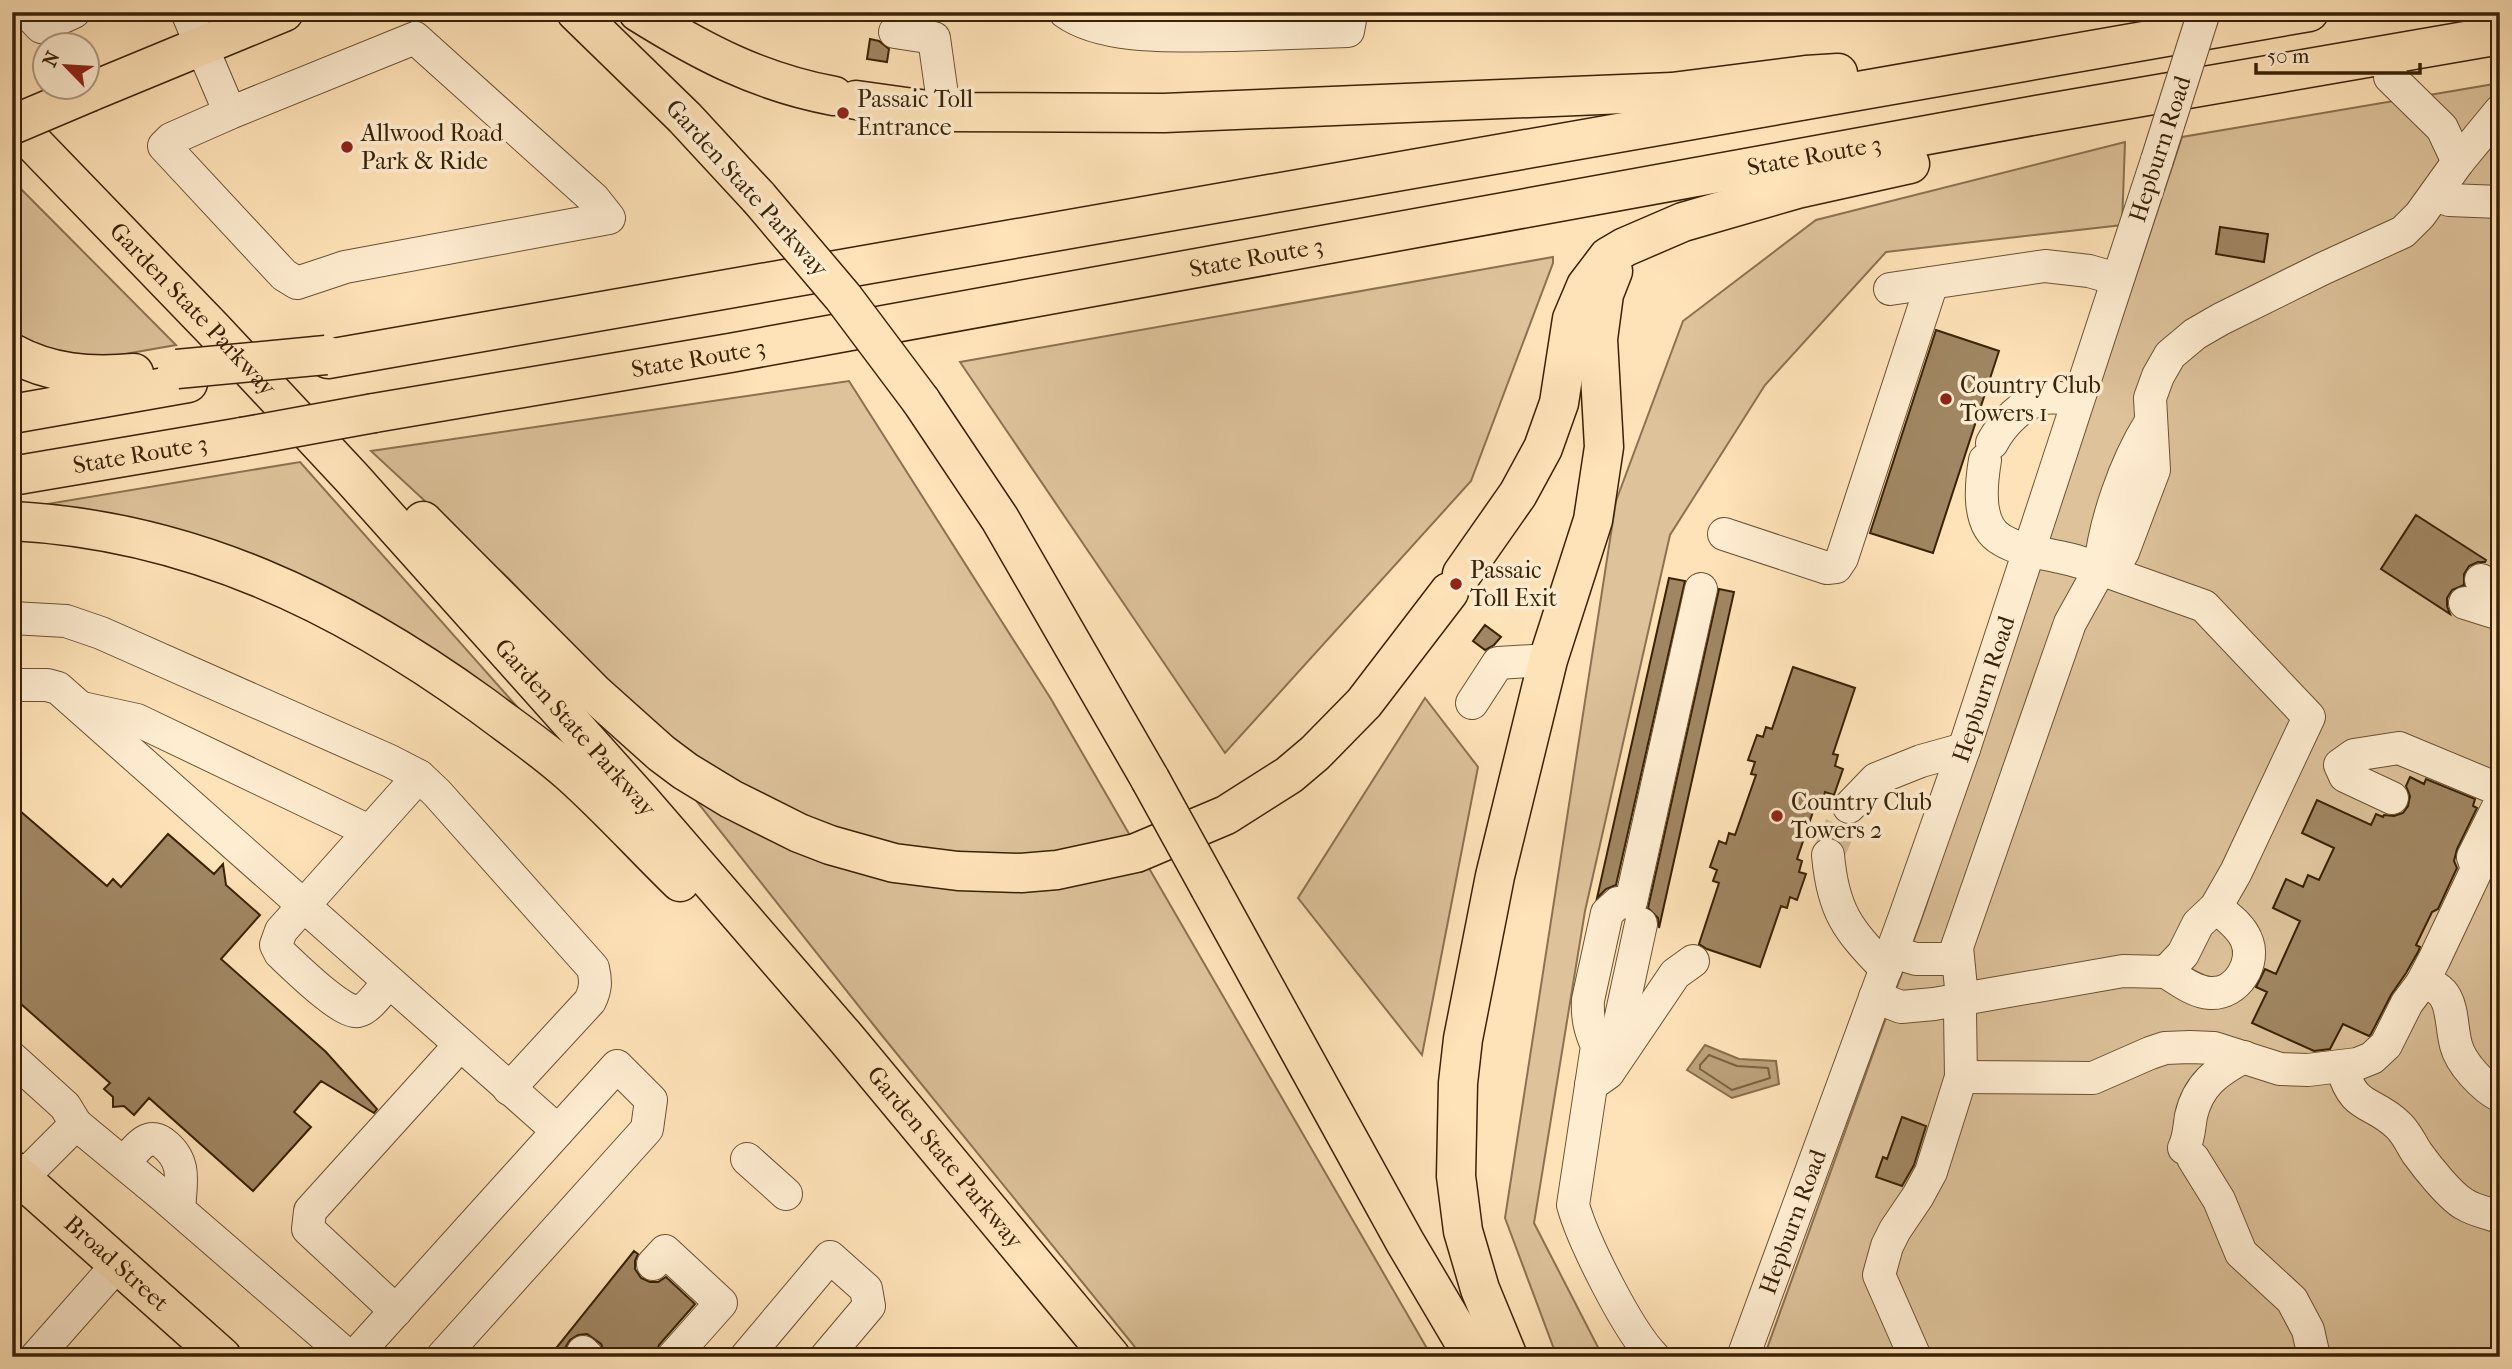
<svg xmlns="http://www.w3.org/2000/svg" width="2512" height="1369" viewBox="0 0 2512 1369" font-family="'IM FELL French Canon',serif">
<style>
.green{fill:#ddc29a;stroke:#8b7250;stroke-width:2}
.water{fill:#bca17b;stroke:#886e4c;stroke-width:2}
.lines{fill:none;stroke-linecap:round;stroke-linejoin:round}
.shore{stroke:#7a6240;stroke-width:2}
.building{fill:#a08662;stroke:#392205;stroke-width:2}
.minor-tunnel{stroke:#d7bc94;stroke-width:32;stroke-dasharray:32 16;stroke-linecap:butt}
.minor-casing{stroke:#6a5232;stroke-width:34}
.major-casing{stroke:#392205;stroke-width:41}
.highway-casing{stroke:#392205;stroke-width:41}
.minor{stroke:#ffedd1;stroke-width:32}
.major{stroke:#ffe3b8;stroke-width:38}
.highway{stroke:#ffe3b8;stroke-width:38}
.minor-bridge-casing{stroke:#6a5232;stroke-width:34;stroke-linecap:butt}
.major-bridge-casing{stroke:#392205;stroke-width:41;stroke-linecap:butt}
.highway-bridge-casing{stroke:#392205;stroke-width:41;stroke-linecap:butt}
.minor-bridge{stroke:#ffedd1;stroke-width:32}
.major-bridge{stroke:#ffe3b8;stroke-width:38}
.highway-bridge{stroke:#ffe3b8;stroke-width:38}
.poi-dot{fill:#8f2418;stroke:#ffedd1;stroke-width:2.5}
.labels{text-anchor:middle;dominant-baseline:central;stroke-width:7;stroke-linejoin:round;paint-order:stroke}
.poi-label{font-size:24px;fill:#392205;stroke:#ffedd1;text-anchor:start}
.street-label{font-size:24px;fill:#392205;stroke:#ffedd1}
</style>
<rect width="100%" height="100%" fill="#ffe3b8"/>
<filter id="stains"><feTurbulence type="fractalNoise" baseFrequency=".00286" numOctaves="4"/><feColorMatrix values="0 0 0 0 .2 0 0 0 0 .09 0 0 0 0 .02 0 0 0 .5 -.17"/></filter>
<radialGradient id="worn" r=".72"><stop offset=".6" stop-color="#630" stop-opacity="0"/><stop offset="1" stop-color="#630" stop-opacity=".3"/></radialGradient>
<path class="green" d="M 2500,83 L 2500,1357 L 1764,1357 L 1924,912 L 2182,137 Z
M 2125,142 L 2122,225 L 1886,252 L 1765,385 L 1670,535 L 1585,911 L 1534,1223 L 1603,1357 L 1557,1357 L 1505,1218 L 1616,501 L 1683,321 L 1816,220 Z
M 12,180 L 176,345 L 85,361 L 18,337 L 12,332 Z
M 1553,257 L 1553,263 L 1471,481 L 1225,753 L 960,362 Z
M 849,381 L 1051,699 L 1432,1357 L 1143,1357 L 880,1033 L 577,650 L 508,578 L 371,451 Z
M 300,462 L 528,719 L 419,649 L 29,507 Z
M 1425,698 L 1478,767 L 1422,1055 L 1298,898 Z"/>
<path class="water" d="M 1705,1045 L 1739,1059 L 1776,1061 L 1779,1084 L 1732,1098 L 1687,1070 Z"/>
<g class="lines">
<path class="shore" d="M 1709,1055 L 1737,1066 L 1768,1068 L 1770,1078 L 1732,1090 L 1700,1069 L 1700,1065 Z"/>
</g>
<path class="building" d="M 870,39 L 879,41 L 889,49 L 887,62 L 867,59 Z
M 2220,227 L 2268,234 L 2264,262 L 2216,254 Z
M 1936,330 L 1999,351 L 1933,553 L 1870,533 Z
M 2416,515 L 2486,560 L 2485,562 L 2478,562 L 2469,566 L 2464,574 L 2464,585 L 2452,590 L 2447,598 L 2447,606 L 2450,614 L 2381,569 Z
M 1669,578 L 1685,581 L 1616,885 L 1606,889 L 1597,898 Z
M 1719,589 L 1734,592 L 1659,928 L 1658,918 L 1648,908 Z
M 1485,625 L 1501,637 L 1494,645 L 1485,650 L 1473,641 Z
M 1793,667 L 1855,688 L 1833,754 L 1838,755 L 1835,766 L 1843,769 L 1834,795 L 1825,792 L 1822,802 L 1817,800 L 1797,859 L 1802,861 L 1799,872 L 1806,874 L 1797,900 L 1790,897 L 1787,908 L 1781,906 L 1760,967 L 1707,949 L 1699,944 L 1719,883 L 1713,881 L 1717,870 L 1710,867 L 1719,841 L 1726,844 L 1729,833 L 1735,835 L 1756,775 L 1751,774 L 1755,762 L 1748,760 L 1757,735 L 1763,737 L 1766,727 L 1772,729 Z
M 2410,777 L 2424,784 L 2426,779 L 2475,799 L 2473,806 L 2477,808 L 2457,849 L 2454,861 L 2457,868 L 2438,909 L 2432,912 L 2416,945 L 2420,947 L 2418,952 L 2406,973 L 2391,995 L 2371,1034 L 2369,1036 L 2343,1024 L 2330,1049 L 2314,1051 L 2252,1023 L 2267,992 L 2256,987 L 2265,969 L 2276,974 L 2300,921 L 2273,908 L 2286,879 L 2303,887 L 2308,875 L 2319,880 L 2334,848 L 2302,833 L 2317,800 L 2371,825 L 2376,814 L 2383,817 L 2384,815 L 2394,816 L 2403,813 L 2408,806 L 2410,796 L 2406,786 Z
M 12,804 L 107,886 L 113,879 L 121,887 L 168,834 L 214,874 L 223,864 L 226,885 L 260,915 L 221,959 L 326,1052 L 377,1109 L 374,1113 L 321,1081 L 294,1112 L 311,1127 L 253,1191 L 149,1098 L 134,1115 L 124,1106 L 113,1107 L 113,1097 L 104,1089 L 110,1083 L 12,996 Z
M 1902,1117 L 1926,1126 L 1914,1165 L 1902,1186 L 1876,1177 L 1883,1157 L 1887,1159 Z
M 634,1251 L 638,1254 L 635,1261 L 635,1269 L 641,1278 L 650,1282 L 658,1282 L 666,1277 L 695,1304 L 659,1345 L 655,1357 L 606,1357 L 601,1344 L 587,1334 L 578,1335 L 570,1340 L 565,1348 L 565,1357 L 549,1357 Z"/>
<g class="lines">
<path class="minor-tunnel" d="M 1828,855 L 1849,807"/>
<g class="minor-casing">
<g id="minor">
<path d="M 27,12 L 41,27 L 74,12"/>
<path d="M 187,12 L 230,113 L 171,139 L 164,146 L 284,275 L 297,283 L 345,267 L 609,218 L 594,199 L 415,38 L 230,113"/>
<path d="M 1065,12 C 1105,41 1184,35 1233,35 L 1223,12"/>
<path d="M 895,32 L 934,38 L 942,95 L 952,112"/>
<path d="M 1233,35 L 1348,31 L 1350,20 L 1348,12"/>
<path d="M 2390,77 L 2442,128 L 2458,162"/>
<path d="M 2436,195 L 2449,200 L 2500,202"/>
<path d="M 1890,289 L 2045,266 L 2089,271 L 2117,279"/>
<path d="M 1992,443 C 2002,424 2023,402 2045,398 C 2055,396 2068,399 2078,400"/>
<path d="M 1724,534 L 1827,568 L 1836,567 L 1842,558 L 1932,283"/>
<path d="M 2100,569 L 2117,562 L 2123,552 L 2154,470 L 2150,398 L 2158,376 L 2170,355 L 2195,334 L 2221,319 L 2322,269 L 2403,232 L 2420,215 L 2458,162 L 2500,111"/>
<path d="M 2100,569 C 2104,523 2125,463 2150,423"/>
<path d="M 2481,580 L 2500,605"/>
<path d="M 2465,603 L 2500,614"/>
<path d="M 12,618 L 66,621 L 101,633 L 390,761 L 419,776 L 437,793 L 593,968 C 596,981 596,989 590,1001 L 509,1089"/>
<path d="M 12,685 L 47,685 L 58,688 L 558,1131 L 354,1357"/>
<path d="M 1472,703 L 1498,663 L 1548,660"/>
<path d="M 82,708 L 137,720 L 369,831"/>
<path d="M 2392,798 L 2345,776 L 2340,765 L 2354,755 L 2399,748 L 2500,790"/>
<path d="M 1849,807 L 1876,779 L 1921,761 L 1964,749"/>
<path d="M 1828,855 C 1833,912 1848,930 1886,969"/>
<path d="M 1892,952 L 1916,959 L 1957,959"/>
<path d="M 2166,972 C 2179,980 2194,992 2210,993 C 2237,995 2257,962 2246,939 C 2240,925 2227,917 2216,907"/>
<path d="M 389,982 C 381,990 369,1009 358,1011 C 343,1015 293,965 280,953 L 276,945 L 281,931 L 419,776"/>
<path d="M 2422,983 C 2456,988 2449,1019 2456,1045 C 2461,1064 2483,1087 2500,1096"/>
<path d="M 1875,997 L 1901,1007 L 1934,1004 L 2123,971 L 2166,972 L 2183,954 L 2198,924 L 2216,907 L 2236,872 L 2309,717 L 2204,606 L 2100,569"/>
<path d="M 1614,1049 L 1641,924"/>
<path d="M 12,1058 L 65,1106 L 76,1124 L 22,1178"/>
<path d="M 2342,1067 C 2354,1112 2372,1099 2399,1126 C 2407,1134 2411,1144 2417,1153 C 2427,1167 2450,1196 2464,1204 C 2475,1211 2488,1213 2500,1217"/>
<path d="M 1961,1077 L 2093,1078 L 2150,1053 L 2165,1048 L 2190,1047 L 2214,1048 L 2280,1069 L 2308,1070 L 2357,1064 L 2372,1058 L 2386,1045 L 2407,1003 L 2422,983 L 2434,960 L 2477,869 L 2473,857 L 2500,803"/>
<path d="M 1591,1085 L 1608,1073 L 1675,974 L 1693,961"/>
<path d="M 76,1124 L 163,1196 L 349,1357"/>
<path d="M 2184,1148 C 2189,1138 2189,1128 2191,1116 C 2198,1085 2217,1071 2244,1057"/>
<path d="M 2193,1158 L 2219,1200 L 2241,1253 L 2292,1300 L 2308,1330 L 2314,1357"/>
<path d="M 747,1159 L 786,1194"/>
<path d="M 124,1163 C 135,1151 146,1131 163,1143 C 187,1161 181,1182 179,1209"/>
<path d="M 653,1264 L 665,1251 L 721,1303 L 673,1357"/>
<path d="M 396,1311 L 308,1229 L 310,1211 L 460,1045"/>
<path d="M 583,1352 L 588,1357"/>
<path d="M 36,1357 L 118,1264"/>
<path d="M 442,1357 L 647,1129 L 651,1100 L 617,1066 L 558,1131"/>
<path d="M 746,1357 L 830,1257 L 866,1289 L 869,1306 L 826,1357"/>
<path d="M 1654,1357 C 1628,1331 1583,1241 1573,1205 L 1597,1046 C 1590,1030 1587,1018 1588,1000 L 1607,913 L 1618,903 L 1631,902 L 1701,589"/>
<path id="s1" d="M 1743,1357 L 1905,916 L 1964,749 L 2157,160"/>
<path d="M 1915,1357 L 1879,1275 L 1887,1246 L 1895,1230 L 1918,1196 L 1931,1172 L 1961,1077 L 1960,1012 L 1962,998 L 1957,947 L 2070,623 L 2100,569 C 2088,565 2076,560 2064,558 C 2044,553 2020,551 2002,540 C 1976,526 1981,484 1985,460"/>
</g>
</g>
<g class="major-casing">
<g id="major">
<path d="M 90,92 L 284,12"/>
<path id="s2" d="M 12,1170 L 222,1357"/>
</g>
</g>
<g class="highway-casing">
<g id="highway">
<path d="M 576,12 L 685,118 L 759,198"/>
<path d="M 638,12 C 702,52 759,82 834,96"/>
<path d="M 856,100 L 942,112 L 1164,113 L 1672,92 L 1806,75 L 1838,73"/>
<path id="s3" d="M 12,121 L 212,328 L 352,478 L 642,802 L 846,1038 L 1111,1357"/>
<path d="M 12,353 C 50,374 90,377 134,373"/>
<path d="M 328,359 L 2309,12"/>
<path d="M 921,401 L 1000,519 L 1150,779"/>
<path id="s4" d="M 374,413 L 730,353 L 2037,115 L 2500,35"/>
<path d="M 12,414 L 188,383"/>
<path id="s5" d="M 12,476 L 242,437"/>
<path d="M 12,521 C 190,530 341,603 483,706 C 512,728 543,749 571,774 C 609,808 643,846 680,882"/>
<path d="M 423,521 L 594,693 L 661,753 L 685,771 L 731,799 L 799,833 L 830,845 L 894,863 L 958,871 L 1021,873 L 1057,870 L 1136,853 L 1226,815 L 1289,775 L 1315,753 L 1364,703 L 1449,592"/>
<path d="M 1462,574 L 1518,494 L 1543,448 L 1559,403 L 1572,319 L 1586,286 L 1608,257 L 1625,247 L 1683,222 L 1797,189 L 1910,164"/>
<path d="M 1210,888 L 1405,1242 L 1473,1357"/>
<path d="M 1508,1357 L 1480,1289 L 1463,1231 L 1456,1176 L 1458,1083 L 1463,1039 L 1495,876 L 1548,660 L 1593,520 L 1604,447 L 1598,339 L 1604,294 L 1613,271"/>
</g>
</g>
<use href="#minor" class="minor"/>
<use href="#major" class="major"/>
<use href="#highway" class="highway"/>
<g class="minor-bridge-casing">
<path id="minor-bridge" d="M 2157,160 L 2204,12"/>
</g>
<g class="major-bridge-casing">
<path id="major-bridge" d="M 12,125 L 90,92"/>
</g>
<g class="highway-bridge-casing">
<path id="highway-bridge" d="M 759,198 L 843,297 L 921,401
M 177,369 L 326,355
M 242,437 L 374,413
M 1150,779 L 1210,888"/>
</g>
<use href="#minor-bridge" class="minor-bridge"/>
<use href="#major-bridge" class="major-bridge"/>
<use href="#highway-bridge" class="highway-bridge"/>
</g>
<g class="poi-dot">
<circle cx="843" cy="113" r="7"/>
<circle cx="347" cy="147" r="7"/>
<circle cx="1946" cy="399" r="7"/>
<circle cx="1456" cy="584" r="7"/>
<circle cx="1777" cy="816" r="7"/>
</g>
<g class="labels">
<g class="poi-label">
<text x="857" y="99">Passaic Toll<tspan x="857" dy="28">Entrance</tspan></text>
<text x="361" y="133">Allwood Road<tspan x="361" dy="28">Park &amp; Ride</tspan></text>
<text x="1960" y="385">Country Club<tspan x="1960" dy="28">Towers 1</tspan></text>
<text x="1470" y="570">Passaic<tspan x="1470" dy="28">Toll Exit</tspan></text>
<text x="1791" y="802">Country Club<tspan x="1791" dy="28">Towers 2</tspan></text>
</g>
<g class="street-label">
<text transform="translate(2160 149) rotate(-72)">Hepburn Road</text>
<text stroke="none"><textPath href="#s4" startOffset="1463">State Route 3</textPath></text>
<text transform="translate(747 188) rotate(48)">Garden State Parkway</text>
<text stroke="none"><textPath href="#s4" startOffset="896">State Route 3</textPath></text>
<text stroke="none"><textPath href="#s3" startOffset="261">Garden State Parkway</textPath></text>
<text stroke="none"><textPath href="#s4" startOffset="329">State Route 3</textPath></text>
<text stroke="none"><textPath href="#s5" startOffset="130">State Route 3</textPath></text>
<text stroke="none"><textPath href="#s1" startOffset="710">Hepburn Road</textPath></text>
<text stroke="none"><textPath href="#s3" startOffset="828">Garden State Parkway</textPath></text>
<text stroke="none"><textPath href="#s3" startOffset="1395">Garden State Parkway</textPath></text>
<text stroke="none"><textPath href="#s1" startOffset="144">Hepburn Road</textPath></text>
<text stroke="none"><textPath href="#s2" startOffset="140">Broad Street</textPath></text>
</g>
</g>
<rect width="2512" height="1369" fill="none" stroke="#ffe3b8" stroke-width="42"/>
<rect x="14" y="14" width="2484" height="1341" fill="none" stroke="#392205" stroke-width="3.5"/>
<rect x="21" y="21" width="2470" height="1327" fill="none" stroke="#392205" stroke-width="2"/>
<g transform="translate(66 66) rotate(295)"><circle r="33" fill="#ffedd1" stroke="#b09c7f" stroke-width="2"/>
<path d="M0-5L12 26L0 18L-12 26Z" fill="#8f2418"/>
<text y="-10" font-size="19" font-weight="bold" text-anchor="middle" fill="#392205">N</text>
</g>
<path d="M2256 63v10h164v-10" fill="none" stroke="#392205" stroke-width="3.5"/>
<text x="2267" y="63" font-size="21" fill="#392205" stroke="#ffedd1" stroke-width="5" paint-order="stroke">50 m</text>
<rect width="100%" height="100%" filter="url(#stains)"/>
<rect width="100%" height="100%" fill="url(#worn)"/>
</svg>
